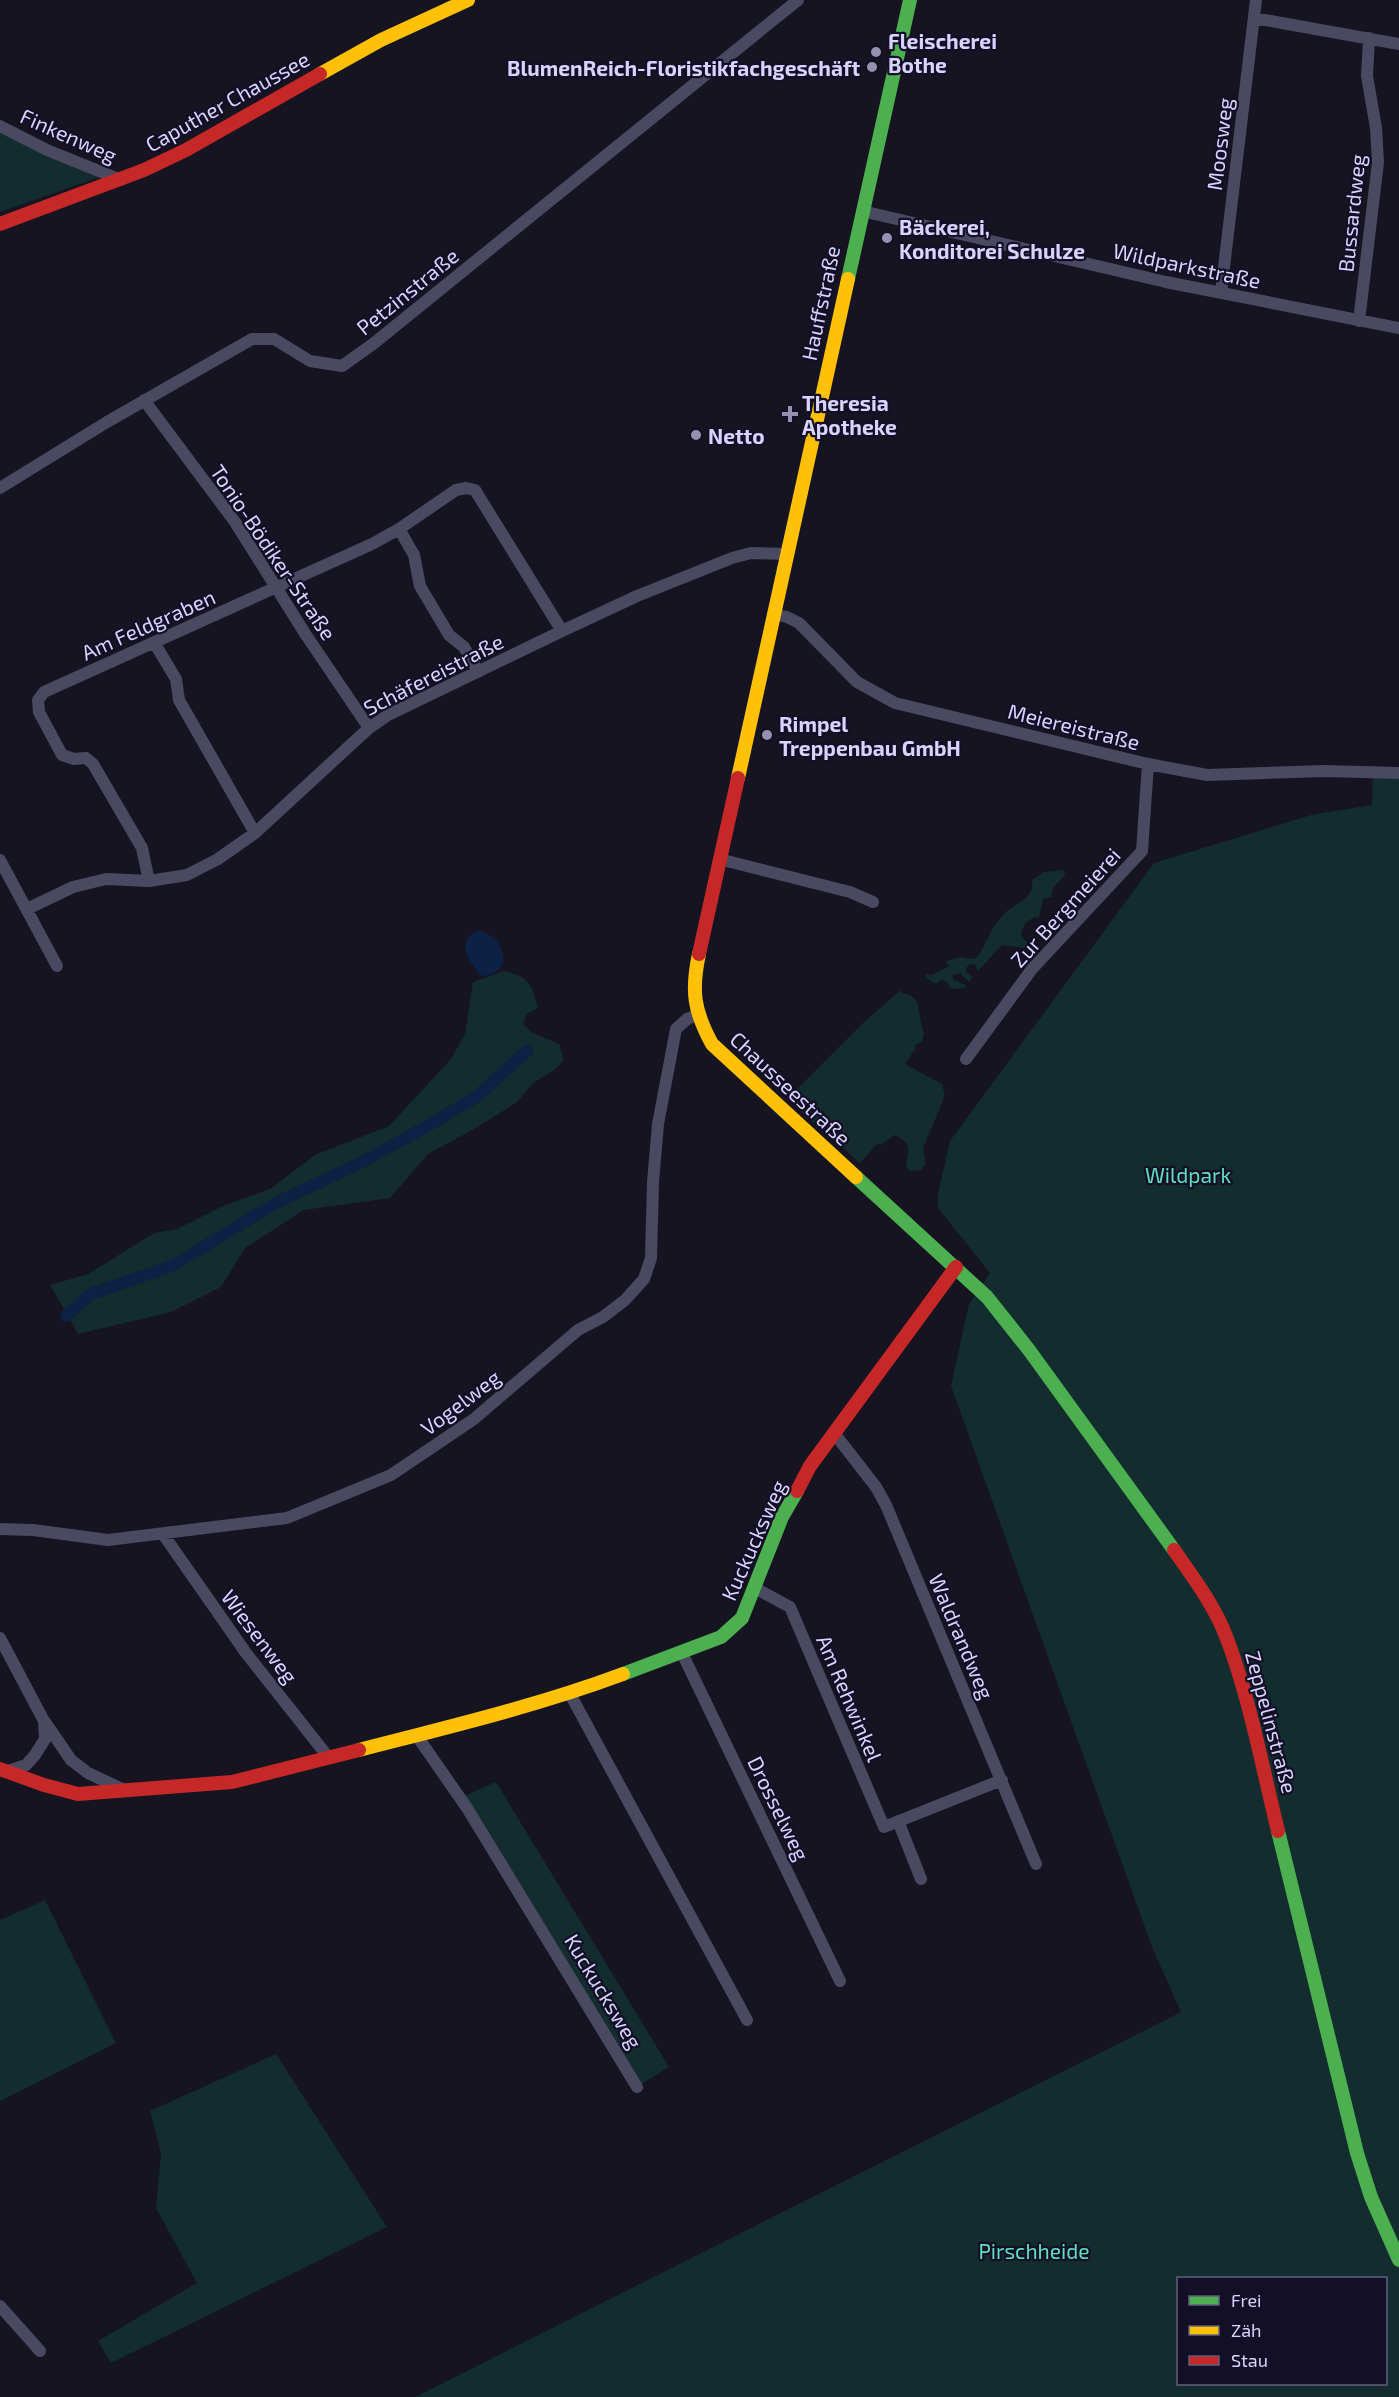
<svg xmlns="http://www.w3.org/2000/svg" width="1399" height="2397" viewBox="0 0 1399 2397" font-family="'Exo 2',sans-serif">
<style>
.green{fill:#132c2d;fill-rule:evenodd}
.water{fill:#0d2144}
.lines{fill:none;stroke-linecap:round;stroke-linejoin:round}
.canal{stroke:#0d2144;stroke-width:12}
.street{stroke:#4a4962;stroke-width:12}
.fast{stroke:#4caf50;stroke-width:14}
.slow{stroke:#ffc107;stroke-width:14}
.jam{stroke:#c62828;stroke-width:14}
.poi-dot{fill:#9591b1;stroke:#130f26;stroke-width:2}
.labels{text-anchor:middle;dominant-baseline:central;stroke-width:4.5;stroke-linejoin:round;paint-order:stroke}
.poi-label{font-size:21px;font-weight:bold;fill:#d9d4ff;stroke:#130f26;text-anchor:start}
.street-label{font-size:21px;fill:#d9d4ff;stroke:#130f26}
.park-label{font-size:21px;fill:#5fe0c0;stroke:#130f26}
</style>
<rect width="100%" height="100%" fill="#161421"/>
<path class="green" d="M 0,131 L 103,176 L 0,212 Z
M 1373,771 L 1399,773 L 1399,2397 L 415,2397 L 1181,2012 L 1152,1947 L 951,1386 L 969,1304 L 990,1273 L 938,1208 L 938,1193 L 950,1141 L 1154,863 L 1311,815 L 1372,805 ZM 1178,2278 L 1386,2278 L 1386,2384 L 1178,2384 Z
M 1064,870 L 1065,875 L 1053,888 L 1051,897 L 1043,899 L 1039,917 C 1028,918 1023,924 1021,935 L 1029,945 L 1029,949 L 1002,945 L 978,971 L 975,965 L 970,964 L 966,968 L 966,972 L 973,977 L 969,982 L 960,973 L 952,975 L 954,980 L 966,985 L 966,988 L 952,989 L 946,981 L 941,980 L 936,984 L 926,978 L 926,974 L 932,975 L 949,966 L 945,961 L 962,957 L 968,959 L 976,958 C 989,942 989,927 1007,911 C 1018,902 1035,898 1032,880 L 1044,872 Z
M 504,971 C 530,977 531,984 538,1008 L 527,1014 L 523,1024 L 533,1033 L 559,1044 L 564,1060 L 554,1070 L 533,1083 L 517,1102 L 474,1129 L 428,1154 L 390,1198 L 304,1210 L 245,1248 L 221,1287 L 171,1312 L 78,1334 L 50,1285 L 88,1274 L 154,1233 L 177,1229 L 223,1206 L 270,1189 L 315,1155 L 389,1126 L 451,1059 L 465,1034 L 473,982 Z
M 901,990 L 902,993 C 924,995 917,1017 924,1033 L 922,1042 L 915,1045 L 915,1049 L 905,1064 L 942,1084 L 945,1096 L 923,1148 L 926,1163 L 921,1170 L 910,1171 L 906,1166 C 908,1149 913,1143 894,1135 L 881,1145 L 877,1144 L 860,1163 L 789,1101 L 790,1096 L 865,1021 Z
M 496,1782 L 669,2067 L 640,2085 L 464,1796 Z
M 45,1900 L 116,2043 L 0,2101 L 0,1920 Z
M 276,2054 L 387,2227 L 111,2363 L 98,2341 L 197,2283 L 156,2208 L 161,2154 L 150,2111 Z"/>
<path class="water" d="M 477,930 C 505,935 518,975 480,976 C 469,958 454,945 477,930 Z"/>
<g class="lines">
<path class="canal" d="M 66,1316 L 91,1294 L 174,1265 L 274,1204 L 364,1161 L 424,1128 L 476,1097 L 527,1051"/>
<path class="street" d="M 1254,18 L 1399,44
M 0,126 L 47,150 L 121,180
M 862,211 L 1166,282 L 1399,328
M 1221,292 L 1256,0
M 1359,321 L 1378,162 L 1376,128 L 1367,76 L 1369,38
M 144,400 L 235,522 L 306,635 L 369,728
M 0,488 L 107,422 L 252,339 L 274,339 L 310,361 L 342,366 L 373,344 L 798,0
M 399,529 L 414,555 L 420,586 L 449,635 L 464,647 L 478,672
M 773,614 L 787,617 L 799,623 L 857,682 L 895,703 L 1148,764 L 1207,775 L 1324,771 L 1399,773
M 155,644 L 176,679 L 179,700 L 255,833
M 719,859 L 850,892 L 873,902
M 0,860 L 57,966
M 149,881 L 142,848 L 93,764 L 86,758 L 74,759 L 62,755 L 39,712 L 38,700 L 44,692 L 372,544 L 399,529 L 456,490 L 466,488 L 475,490 L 562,631
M 27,909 L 73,887 L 106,879 L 149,881 L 187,875 L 218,859 L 255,833 L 369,728 L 388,715 L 562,631 L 637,596 L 732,558 L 751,553 L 786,554
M 966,1059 L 1032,969 L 1142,851 L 1148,764
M 834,1433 L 876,1487 L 886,1505 L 1036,1864
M 0,1529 L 33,1530 L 108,1540 L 287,1518 L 391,1475 L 474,1419 L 578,1330 L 603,1317 L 625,1300 L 644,1279 L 651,1258 L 653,1182 L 658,1124 L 676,1029 L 687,1019 L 697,1015
M 163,1534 L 246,1653 L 329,1758
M 755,1588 L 790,1607 L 884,1827 L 1002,1780
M 0,1638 L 44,1721 L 45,1739 L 35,1755 L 26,1765 L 8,1771
M 682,1653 L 840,1981
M 570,1694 L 747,2020
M 45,1722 L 71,1760 L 88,1773 L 122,1789
M 417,1736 L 467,1808 L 637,2087
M 898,1821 L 921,1879
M 0,2306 L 40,2351"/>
<path class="fast" d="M 848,279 L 910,0
M 856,1177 L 987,1297 L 1029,1350 L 1174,1550
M 623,1674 L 721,1637 L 742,1618 L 782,1517 L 797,1491
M 1278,1831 L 1357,2153 L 1371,2197 L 1399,2260"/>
<path class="slow" d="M 320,74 L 381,40 L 468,0
M 738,778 L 848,279
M 699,954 C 691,991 694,1011 712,1044 L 856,1177
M 359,1750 C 448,1727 537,1706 623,1674"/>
<path class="jam" d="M 0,224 L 144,170 L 186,150 L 320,74
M 699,954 L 738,778
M 797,1491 L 810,1466 L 956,1267
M 1174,1550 C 1193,1577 1214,1605 1226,1636 C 1250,1699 1262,1766 1278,1831
M 0,1769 L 44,1785 L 78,1794 L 232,1782 L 359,1750"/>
</g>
<g class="poi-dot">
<circle cx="876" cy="52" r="6"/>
<circle cx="872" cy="67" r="6"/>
<circle cx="887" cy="238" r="6"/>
<path d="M787 405h6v6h6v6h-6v6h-6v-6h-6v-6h6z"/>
<circle cx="696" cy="435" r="6"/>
<circle cx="767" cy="735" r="6"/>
</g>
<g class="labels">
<g class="poi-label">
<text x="888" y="40">Fleischerei<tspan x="888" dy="24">Bothe</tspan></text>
<text x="860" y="67" text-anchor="end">BlumenReich-Floristikfachgeschäft</text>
<text x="899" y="226">Bäckerei,<tspan x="899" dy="24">Konditorei Schulze</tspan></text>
<text x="802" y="402">Theresia<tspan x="802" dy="24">Apotheke</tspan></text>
<text x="708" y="435">Netto</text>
<text x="779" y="723">Rimpel<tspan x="779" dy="24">Treppenbau GmbH</tspan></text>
</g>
<g class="street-label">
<text transform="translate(227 101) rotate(-29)">Caputher Chaussee</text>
<text transform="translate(69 135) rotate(24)">Finkenweg</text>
<text transform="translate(1219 144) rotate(-83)">Moosweg</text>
<text transform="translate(1351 213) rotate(-84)">Bussardweg</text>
<text transform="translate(1187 265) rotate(12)">Wildparkstraße</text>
<text transform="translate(407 291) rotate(-39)">Petzinstraße</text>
<text transform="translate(820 303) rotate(-78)">Hauffstraße</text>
<text transform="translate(274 552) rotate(56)">Tonio-Bödiker-Straße</text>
<text transform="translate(148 624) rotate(-24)">Am Feldgraben</text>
<text transform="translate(433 674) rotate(-27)">Schäfereistraße</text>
<text transform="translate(1074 726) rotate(14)">Meiereistraße</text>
<text transform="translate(1065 907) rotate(-48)">Zur Bergmeierei</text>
<text transform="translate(791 1088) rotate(43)">Chausseestraße</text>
<text transform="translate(460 1402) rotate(-37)">Vogelweg</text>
<text transform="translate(753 1540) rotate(-66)">Kuckucksweg</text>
<text transform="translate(260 1636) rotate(53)">Wiesenweg</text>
<text transform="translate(962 1636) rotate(67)">Waldrandweg</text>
<text transform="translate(850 1698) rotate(67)">Am Rehwinkel</text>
<text transform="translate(1272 1722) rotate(75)">Zeppelinstraße</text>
<text transform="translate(779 1808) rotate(64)">Drosselweg</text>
<text transform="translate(604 1991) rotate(59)">Kuckucksweg</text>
</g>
<g class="park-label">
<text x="1188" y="1174">Wildpark</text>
<text x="1034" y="2250">Pirschheide</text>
</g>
</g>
<rect x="1177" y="2277" width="210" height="108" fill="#130f26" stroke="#625e7d" stroke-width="1.5"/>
<rect x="1189" y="2296" width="30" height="9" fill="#4caf50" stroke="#625e7d" stroke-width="1.5"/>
<text x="1231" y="2307" font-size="18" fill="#d9d4ff">Frei</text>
<rect x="1189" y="2326" width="30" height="9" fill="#ffc107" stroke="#625e7d" stroke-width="1.5"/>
<text x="1231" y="2337" font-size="18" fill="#d9d4ff">Zäh</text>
<rect x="1189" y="2356" width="30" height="9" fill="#c62828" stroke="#625e7d" stroke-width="1.5"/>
<text x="1231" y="2367" font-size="18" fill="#d9d4ff">Stau</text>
</svg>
